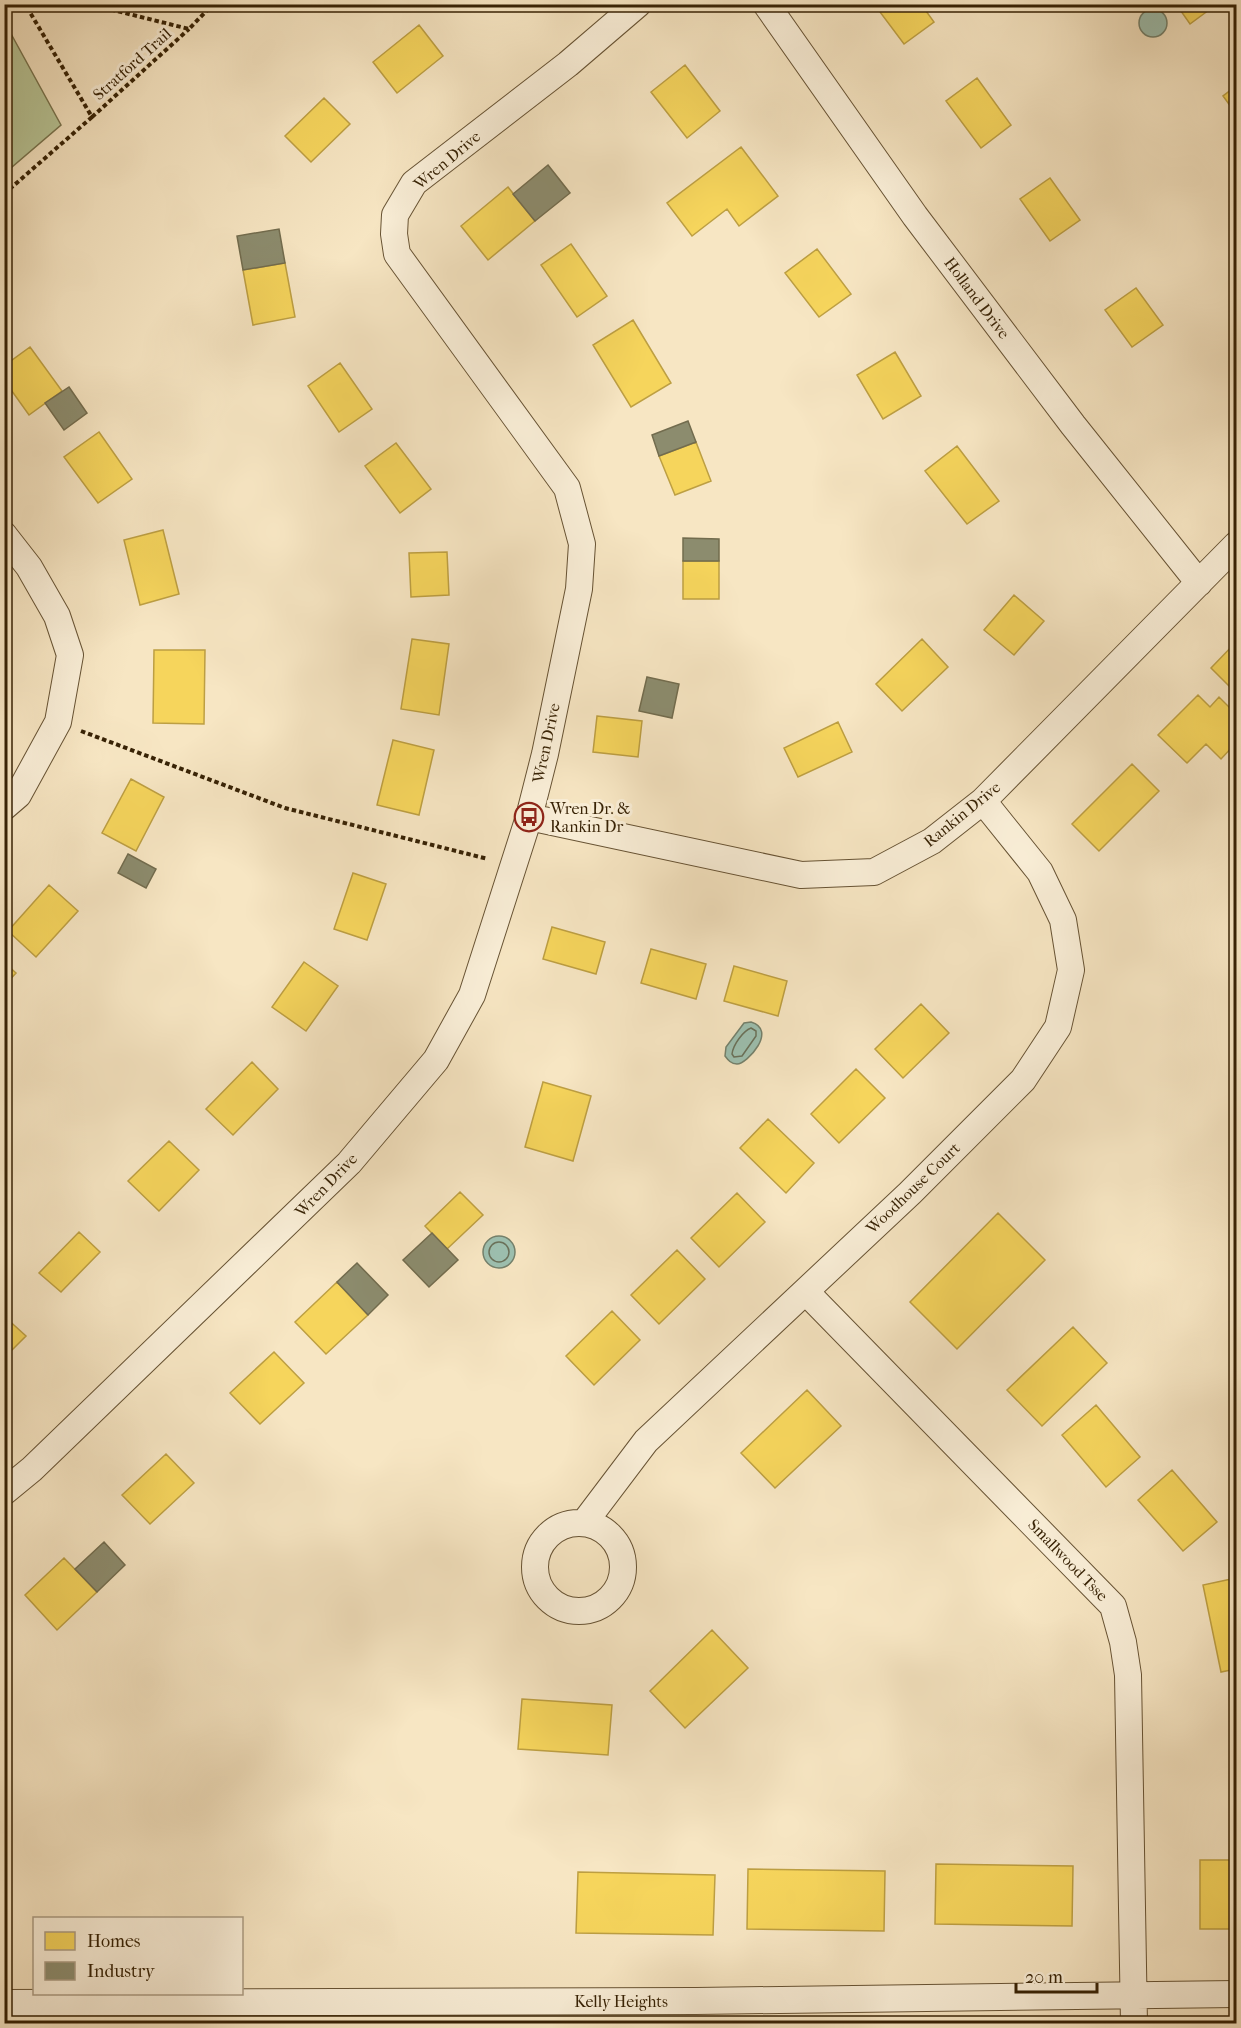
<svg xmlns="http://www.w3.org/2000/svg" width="1241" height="2028" viewBox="0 0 1241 2028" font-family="'IM FELL French Canon',serif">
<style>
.green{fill:#b8c697;stroke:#78744e;stroke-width:1.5}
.water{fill:#9dc0b0;stroke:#74816c;stroke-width:1.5}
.homes{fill:#f6d55c;stroke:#bd9f42;stroke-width:1.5}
.industry{fill:#8c8c6e;stroke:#726c4e;stroke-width:1.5}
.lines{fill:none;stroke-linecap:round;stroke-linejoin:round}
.shore{stroke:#6a715a;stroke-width:1.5}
.minor-casing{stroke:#675334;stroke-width:28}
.path{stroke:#372205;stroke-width:4;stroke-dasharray:4.5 3;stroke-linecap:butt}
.minor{stroke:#faefd8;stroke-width:26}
.labels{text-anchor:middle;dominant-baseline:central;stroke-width:6;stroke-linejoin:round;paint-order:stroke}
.street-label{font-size:16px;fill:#372205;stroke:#faefd8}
.poi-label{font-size:16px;fill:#372205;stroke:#faefd8;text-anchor:start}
</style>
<rect width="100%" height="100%" fill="#f7e6c3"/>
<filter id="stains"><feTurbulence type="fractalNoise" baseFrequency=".00333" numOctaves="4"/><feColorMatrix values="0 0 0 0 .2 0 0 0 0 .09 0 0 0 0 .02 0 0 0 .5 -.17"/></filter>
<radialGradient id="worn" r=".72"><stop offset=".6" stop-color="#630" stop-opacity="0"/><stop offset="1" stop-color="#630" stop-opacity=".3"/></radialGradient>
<path class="green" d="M 4,21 L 61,125 L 5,173 L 4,173 Z"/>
<path class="water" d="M1139 23a14 14 0 1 1 28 0a14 14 0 1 1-28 0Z
M 751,1022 C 778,1030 747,1064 737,1064 C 731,1064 728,1060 725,1056 L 726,1047 L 744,1023 Z
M483 1252a16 16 0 1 1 32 0a16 16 0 1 1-32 0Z"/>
<path class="homes" d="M 874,4 L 921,4 L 934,22 L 904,44 Z
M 1176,4 L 1217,4 L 1190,24 Z
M 419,25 L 443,56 L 397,93 L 373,62 Z
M 685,65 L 720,111 L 687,138 L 651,92 Z
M 977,78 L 1011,125 L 981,148 L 946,101 Z
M 1236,86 L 1236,114 L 1223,96 Z
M 324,98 L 350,124 L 311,162 L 285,136 Z
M 741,147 L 778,196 L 739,226 L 727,209 L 692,236 L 667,203 Z
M 1050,178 L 1080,220 L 1050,241 L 1020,199 Z
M 508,187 L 535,221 L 488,260 L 461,226 Z
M 571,244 L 607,296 L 577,317 L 541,265 Z
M 817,249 L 851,294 L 819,317 L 785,273 Z
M 285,263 L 295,317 L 253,325 L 243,270 Z
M 1136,288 L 1163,325 L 1132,347 L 1105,310 Z
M 633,320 L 671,383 L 631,407 L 593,345 Z
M 30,347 L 62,391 L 29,415 L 4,380 L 4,366 Z
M 895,352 L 921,396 L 883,419 L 857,375 Z
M 340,363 L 372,409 L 339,432 L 308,386 Z
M 99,432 L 132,479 L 98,503 L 64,457 Z
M 696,442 L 711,481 L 675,495 L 659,456 Z
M 396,443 L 431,489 L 400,513 L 365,466 Z
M 957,446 L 999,501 L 967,524 L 925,471 Z
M 163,530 L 179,594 L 140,605 L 124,540 Z
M 447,552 L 449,595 L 411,597 L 409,553 Z
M 683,561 L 719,561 L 719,599 L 683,599 Z
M 1014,595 L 1044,621 L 1014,655 L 984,630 Z
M 412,639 L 449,644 L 439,715 L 401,709 Z
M 922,639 L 948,667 L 902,711 L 876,684 Z
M 1236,642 L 1236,693 L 1211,668 Z
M 154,650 L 205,650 L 204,724 L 153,723 Z
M 1198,695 L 1210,707 L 1219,697 L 1236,714 L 1236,743 L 1221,759 L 1206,744 L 1187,763 L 1158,735 Z
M 597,716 L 642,721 L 638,757 L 593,752 Z
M 838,722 L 852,752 L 798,777 L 784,748 Z
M 393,740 L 434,750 L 419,815 L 377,805 Z
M 1132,764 L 1159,791 L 1099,851 L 1072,824 Z
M 131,779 L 164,797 L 136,851 L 102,833 Z
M 353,873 L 386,884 L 367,940 L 334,929 Z
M 49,885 L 78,911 L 36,957 L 8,931 Z
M 552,927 L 605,942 L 596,974 L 543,959 Z
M 651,949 L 706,964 L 696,999 L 641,983 Z
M 4,962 L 16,973 L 4,986 Z
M 304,962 L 338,986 L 306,1031 L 272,1007 Z
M 734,966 L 787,981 L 778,1016 L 724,1001 Z
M 921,1004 L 949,1033 L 903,1078 L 875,1049 Z
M 252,1062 L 278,1089 L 233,1135 L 206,1109 Z
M 856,1069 L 885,1098 L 839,1143 L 811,1114 Z
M 543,1082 L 591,1096 L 573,1161 L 525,1147 Z
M 768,1119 L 814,1163 L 786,1193 L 740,1148 Z
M 169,1141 L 199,1170 L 159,1211 L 128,1181 Z
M 460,1192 L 483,1215 L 447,1249 L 425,1226 Z
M 737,1193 L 765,1222 L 719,1267 L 691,1238 Z
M 998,1213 L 1045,1260 L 957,1349 L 910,1302 Z
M 79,1232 L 100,1252 L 61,1292 L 39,1273 Z
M 677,1250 L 705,1279 L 659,1324 L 631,1295 Z
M 337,1282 L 368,1315 L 326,1354 L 295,1322 Z
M 612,1311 L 640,1340 L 594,1385 L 566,1356 Z
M 4,1316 L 26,1336 L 4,1358 Z
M 1073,1327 L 1107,1363 L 1042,1426 L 1007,1390 Z
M 274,1352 L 304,1383 L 260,1424 L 230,1393 Z
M 807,1390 L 841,1426 L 775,1488 L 741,1453 Z
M 1096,1405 L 1140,1457 L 1106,1487 L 1062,1435 Z
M 166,1454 L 194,1483 L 150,1524 L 122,1495 Z
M 1172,1470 L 1217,1522 L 1183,1551 L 1138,1500 Z
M 64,1558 L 97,1592 L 57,1630 L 25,1595 Z
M 1236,1578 L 1236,1669 L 1221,1672 L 1203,1585 Z
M 712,1630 L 748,1668 L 685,1728 L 650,1691 Z
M 522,1699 L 612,1705 L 608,1755 L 518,1749 Z
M 1200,1860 L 1236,1860 L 1236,1929 L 1200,1929 Z
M 936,1864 L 1073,1866 L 1072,1926 L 935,1924 Z
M 748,1869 L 885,1871 L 884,1931 L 747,1929 Z
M 578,1872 L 715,1875 L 713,1935 L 576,1933 Z"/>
<path class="industry" d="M 548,165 L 570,193 L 535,221 L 513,194 Z
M 279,229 L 285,263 L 243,270 L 237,236 Z
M 69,387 L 87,413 L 64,430 L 45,403 Z
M 688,421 L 696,442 L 659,456 L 652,435 Z
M 683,538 L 719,539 L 719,561 L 683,561 Z
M 647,677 L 679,684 L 672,718 L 639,711 Z
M 128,854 L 156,869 L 146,888 L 118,873 Z
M 432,1233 L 458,1260 L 429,1287 L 403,1260 Z
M 357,1263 L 388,1295 L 368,1315 L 337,1282 Z
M 104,1542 L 125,1565 L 97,1592 L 75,1569 Z"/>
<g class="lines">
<path class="shore" d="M 751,1028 L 756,1031 L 756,1036 L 742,1056 L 734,1057 L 732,1054 C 733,1045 743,1031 751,1028 Z
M489 1252a10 10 0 1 1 20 0a10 10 0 1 1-20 0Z"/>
<g class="minor-casing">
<path id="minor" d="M 766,4 L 915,216 L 1073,425 L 1199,583
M 4,535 L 29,567 L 57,616 L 70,655 L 58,722 L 18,795 L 4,807
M 529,817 L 801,875 L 874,872 L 932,841 L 983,801 L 1236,545
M 806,1292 L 1113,1606 L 1123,1642 L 1128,1675 L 1134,2024
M 4,1492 L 32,1469 L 349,1163 L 436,1060 L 472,995 L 529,817 L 545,754 L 579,589 L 582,544 L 567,488 L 397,254 L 394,234 L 395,215 L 414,183 L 568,64 L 638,4
M 584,1523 L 646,1441 L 910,1193 L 1023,1080 L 1058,1027 L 1071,970 L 1063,920 L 1040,872 L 983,801
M535 1567a44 44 0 1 1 88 0a44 44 0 1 1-88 0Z
M 4,2003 L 696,2001 L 1236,1994"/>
</g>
<path class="path" d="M 89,4 L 189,29 L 213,4
M 92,117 L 189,29
M 4,194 L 92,117 L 25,4
M 81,731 L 285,808 L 488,859"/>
<use href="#minor" class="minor"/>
</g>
<defs>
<g id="bus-ring" transform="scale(1.5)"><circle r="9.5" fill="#faefd8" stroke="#8f2418" stroke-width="1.5"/><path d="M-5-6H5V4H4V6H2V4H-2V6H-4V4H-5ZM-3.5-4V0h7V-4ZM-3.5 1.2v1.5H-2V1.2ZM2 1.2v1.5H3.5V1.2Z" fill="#8f2418"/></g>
</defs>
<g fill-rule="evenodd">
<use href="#bus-ring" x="529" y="817"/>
</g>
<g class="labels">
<g class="street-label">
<text transform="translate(132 64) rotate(-42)">Stratford Trail</text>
<text transform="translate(447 160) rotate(-40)">Wren Drive</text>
<text transform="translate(977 298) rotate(53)">Holland Drive</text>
<text transform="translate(546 743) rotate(-78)">Wren Drive</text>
<text transform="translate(962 814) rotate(-39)">Rankin Drive</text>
<text transform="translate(326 1185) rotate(-46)">Wren Drive</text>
<text transform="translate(913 1188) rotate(-44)">Woodhouse Court</text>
<text transform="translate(1068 1560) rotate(46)">Smallwood Tsse</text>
<text x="621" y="2001">Kelly Heights</text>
</g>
<g class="poi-label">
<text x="550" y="808">Wren Dr. &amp;<tspan x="550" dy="18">Rankin Dr</tspan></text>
</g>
</g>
<rect width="1241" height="2028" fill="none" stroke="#f7e6c3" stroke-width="24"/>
<rect x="6" y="6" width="1229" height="2016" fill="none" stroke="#372205" stroke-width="3"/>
<rect x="12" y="12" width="1217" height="2004" fill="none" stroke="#372205" stroke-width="1.5"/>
<rect x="33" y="1917" width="210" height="78" fill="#faefd8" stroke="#ac9d84" stroke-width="1.5"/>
<rect x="45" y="1932" width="30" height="18" fill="#f6d55c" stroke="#ac9d84" stroke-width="1.5"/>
<text x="87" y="1947" font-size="18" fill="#372205">Homes</text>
<rect x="45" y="1962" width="30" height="18" fill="#8c8c6e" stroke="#ac9d84" stroke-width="1.5"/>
<text x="87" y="1977" font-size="18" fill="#372205">Industry</text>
<path d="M1016 1983v9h81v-9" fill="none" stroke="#372205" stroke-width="3"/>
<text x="1025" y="1983" font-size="18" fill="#372205" stroke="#faefd8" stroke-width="4.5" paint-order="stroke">20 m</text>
<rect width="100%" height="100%" filter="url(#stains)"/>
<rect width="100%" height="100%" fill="url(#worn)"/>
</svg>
